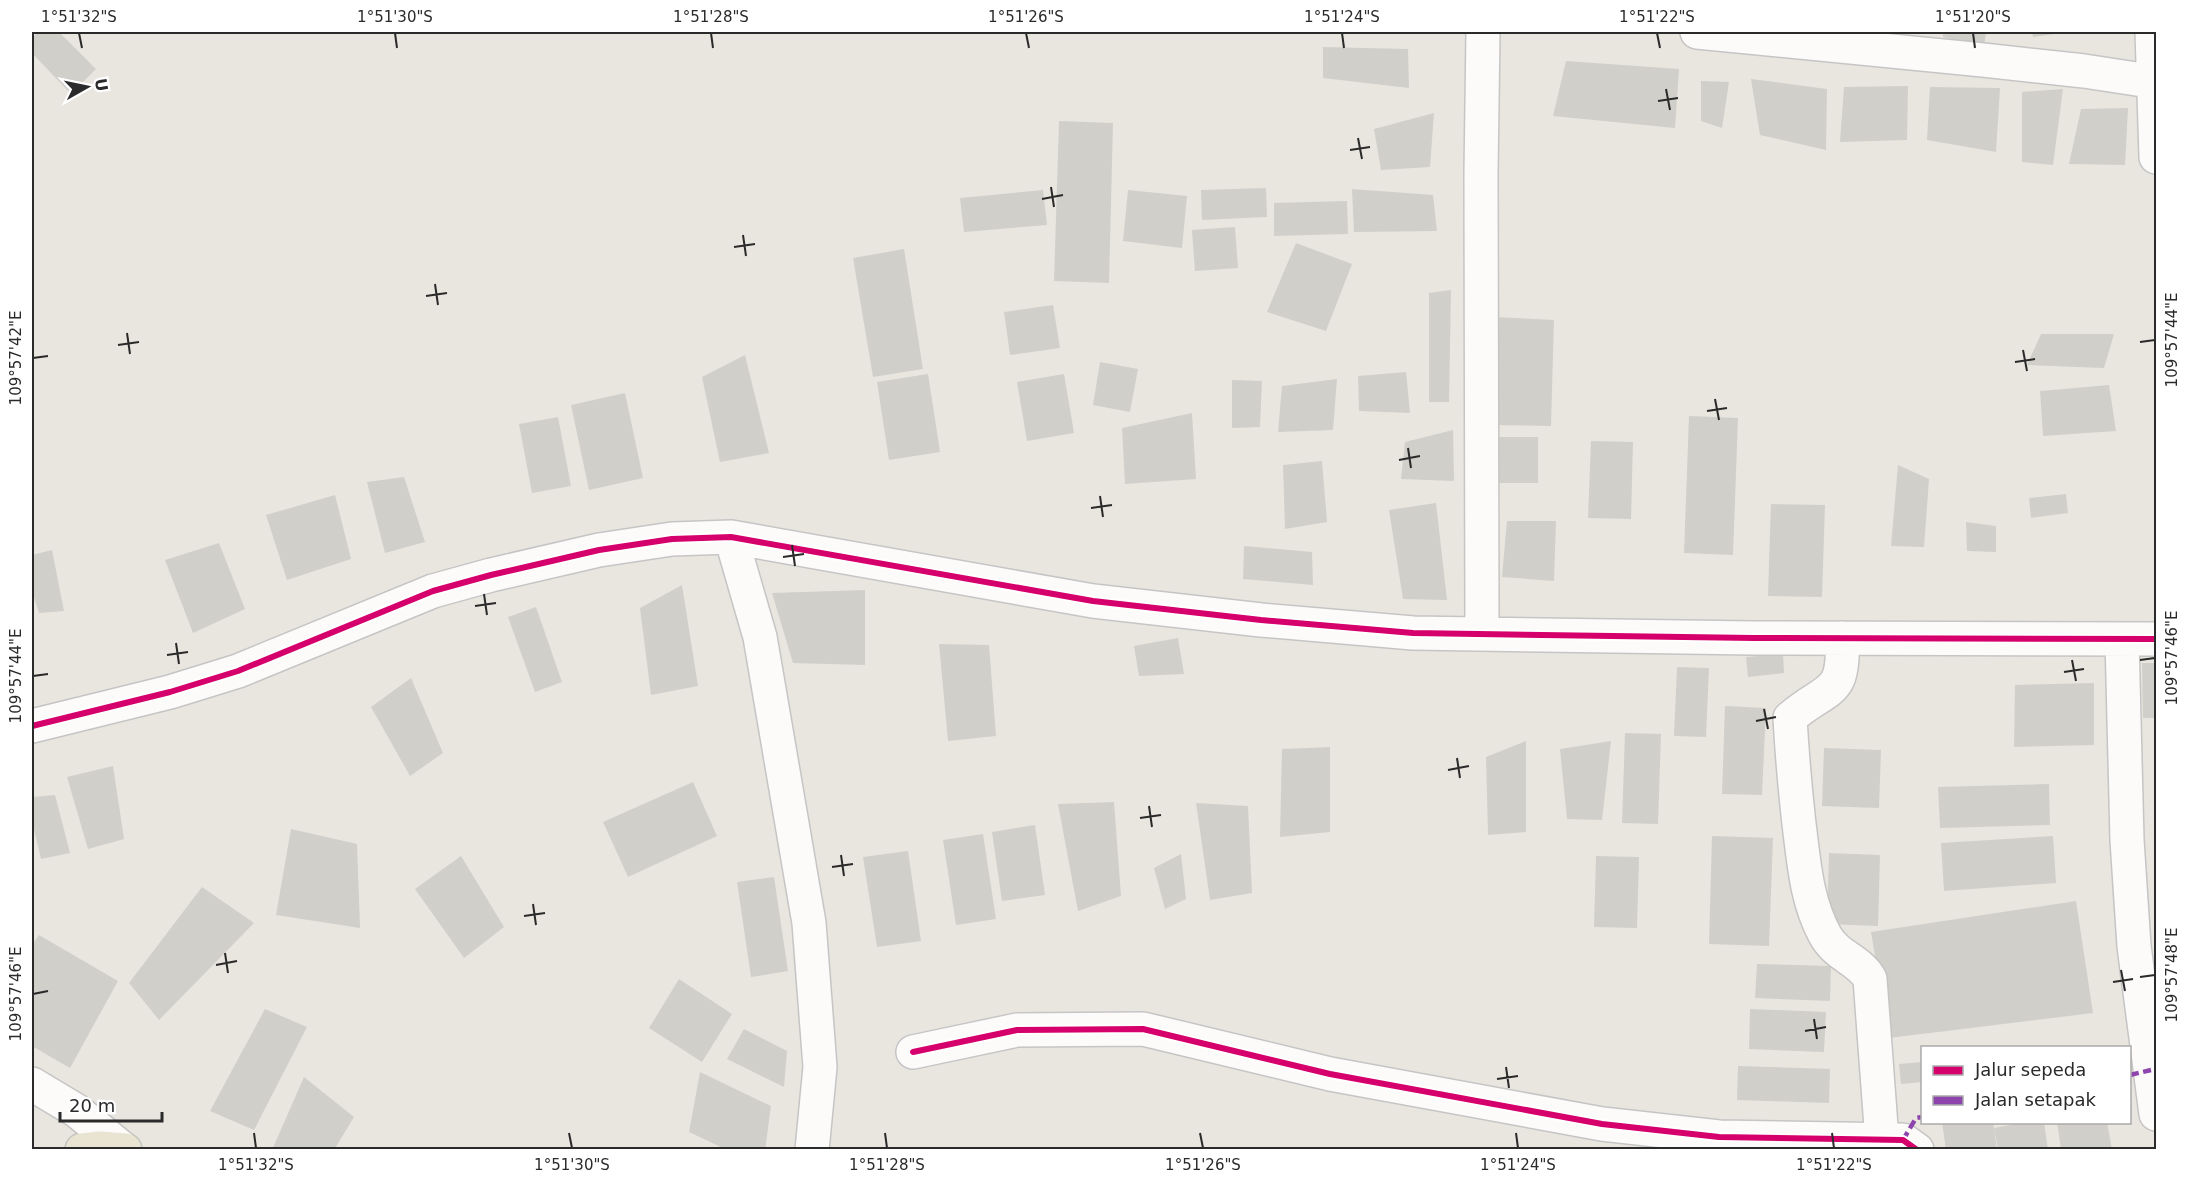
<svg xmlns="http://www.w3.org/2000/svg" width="2188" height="1181" viewBox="0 0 2188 1181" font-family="'DejaVu Sans',sans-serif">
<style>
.building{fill:#d1cfca}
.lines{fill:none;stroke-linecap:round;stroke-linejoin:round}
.street-casing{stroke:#c6c5c5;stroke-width:36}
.primary-casing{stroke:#c4c4c1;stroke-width:36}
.street{stroke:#fcfbfa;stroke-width:33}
.primary{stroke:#e8e4d1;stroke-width:33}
.quiet{stroke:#8e44ad;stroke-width:4.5;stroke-dasharray:9 4.5;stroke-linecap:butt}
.cycleway-casing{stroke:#fff;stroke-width:10}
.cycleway{stroke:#d6006c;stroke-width:6}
.ticks{fill:none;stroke:#2a2a2a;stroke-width:2}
.neatline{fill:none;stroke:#2a2a2a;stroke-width:2}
.ticks-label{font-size:15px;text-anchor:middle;fill:#2a2a2a}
</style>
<rect width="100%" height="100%" fill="#e9e6df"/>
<path class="building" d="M 38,32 L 59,32 L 96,69 L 71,94 L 32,53 L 32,38 Z
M 1943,32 L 1986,32 L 1984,47 L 1943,37 Z
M 2032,32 L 2062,32 L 2062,33 L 2033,37 Z
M 1323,47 L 1408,49 L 1409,88 L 1323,78 Z
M 1566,61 L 1679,69 L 1675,128 L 1553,116 Z
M 1751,79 L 1827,89 L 1826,150 L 1760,135 Z
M 1701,81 L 1729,82 L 1722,128 L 1701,121 Z
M 1908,86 L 1907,140 L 1840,142 L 1844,87 Z
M 1930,87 L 2000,88 L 1996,152 L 1927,140 Z
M 2063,89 L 2053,165 L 2022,162 L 2022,92 Z
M 2128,108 L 2125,165 L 2069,164 L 2081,109 Z
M 1434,113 L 1430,167 L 1381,170 L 1374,129 Z
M 1059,121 L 1113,123 L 1109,283 L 1054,281 Z
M 1266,188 L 1267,217 L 1202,220 L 1201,190 Z
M 1352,189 L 1433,195 L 1437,231 L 1354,232 Z
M 1043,190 L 1047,225 L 964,232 L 960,198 Z
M 1128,190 L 1187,196 L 1182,248 L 1123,241 Z
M 1347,201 L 1348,234 L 1274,236 L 1274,203 Z
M 1235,227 L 1238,268 L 1195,271 L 1192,230 Z
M 1296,243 L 1352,264 L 1326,331 L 1267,312 Z
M 904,249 L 923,369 L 873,377 L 853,258 Z
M 1451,290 L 1449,402 L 1429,402 L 1429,293 Z
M 1053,305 L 1060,348 L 1010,355 L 1004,312 Z
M 1493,317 L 1554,320 L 1551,426 L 1489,425 Z
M 2041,334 L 2114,334 L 2104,368 L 2027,365 Z
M 745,355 L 769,453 L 720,462 L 702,377 Z
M 1100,362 L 1138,369 L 1130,412 L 1093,405 Z
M 1406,372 L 1410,413 L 1359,411 L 1358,376 Z
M 928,374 L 940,452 L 889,460 L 877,382 Z
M 1064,374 L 1074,433 L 1027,441 L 1017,382 Z
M 1337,379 L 1333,430 L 1278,432 L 1282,386 Z
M 1232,380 L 1262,381 L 1260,427 L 1232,428 Z
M 2109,385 L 2116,431 L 2043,436 L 2040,391 Z
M 625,393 L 643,478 L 589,490 L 571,405 Z
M 1192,413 L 1196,479 L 1125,484 L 1122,428 Z
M 1689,416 L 1738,418 L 1733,555 L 1684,553 Z
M 558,417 L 571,486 L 532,493 L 519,424 Z
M 1453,430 L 1454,481 L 1401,479 L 1405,442 Z
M 1494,437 L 1538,437 L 1538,483 L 1494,483 Z
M 1591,441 L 1633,442 L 1631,519 L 1588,518 Z
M 1322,461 L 1327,522 L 1285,529 L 1283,465 Z
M 1898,465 L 1929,479 L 1924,547 L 1891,546 Z
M 404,477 L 425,542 L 385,553 L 367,482 Z
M 2066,494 L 2068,513 L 2031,518 L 2029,498 Z
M 335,495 L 351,559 L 287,580 L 266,515 Z
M 1436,503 L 1447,600 L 1403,599 L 1389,510 Z
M 1771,504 L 1825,505 L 1822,597 L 1768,596 Z
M 1507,521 L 1556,521 L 1554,581 L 1502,577 Z
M 1966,522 L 1996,526 L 1996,552 L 1967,551 Z
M 219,543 L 245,609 L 193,633 L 165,560 Z
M 1244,546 L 1312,552 L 1313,585 L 1243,579 Z
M 52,550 L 64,611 L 39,613 L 32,591 L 32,555 Z
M 682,585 L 698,686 L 651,695 L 640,608 Z
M 865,590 L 865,665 L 793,663 L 772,593 Z
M 536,607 L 562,682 L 535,692 L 508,617 Z
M 1178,638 L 1184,674 L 1139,676 L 1134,646 Z
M 939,644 L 989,645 L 996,736 L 948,741 Z
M 1783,654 L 1784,673 L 1748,677 L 1746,657 Z
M 2142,663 L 2156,663 L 2156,718 L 2143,718 Z
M 1677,667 L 1709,668 L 1706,737 L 1674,736 Z
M 411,678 L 443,753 L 410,776 L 371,707 Z
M 2094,683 L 2094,745 L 2014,747 L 2015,685 Z
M 1725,706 L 1766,708 L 1762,795 L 1722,794 Z
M 1625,733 L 1661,734 L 1658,824 L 1622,823 Z
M 1526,741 L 1526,832 L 1488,835 L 1486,757 Z
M 1611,741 L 1602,820 L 1567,819 L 1560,749 Z
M 1330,747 L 1330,832 L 1280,837 L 1282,749 Z
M 1824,748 L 1881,750 L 1879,808 L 1822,806 Z
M 113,766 L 124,839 L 88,849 L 67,777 Z
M 693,782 L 717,836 L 628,877 L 603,822 Z
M 2049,784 L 2050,825 L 1940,828 L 1938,787 Z
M 55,795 L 70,853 L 41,859 L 32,821 L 32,797 Z
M 1114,802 L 1121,896 L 1078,911 L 1058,804 Z
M 1196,803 L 1248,806 L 1252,893 L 1210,900 Z
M 1035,825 L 1045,895 L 1002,901 L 992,832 Z
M 291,829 L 357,844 L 360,928 L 276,915 Z
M 983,834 L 996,919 L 956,925 L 943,840 Z
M 1712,836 L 1773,838 L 1769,946 L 1709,944 Z
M 2053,836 L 2056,883 L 1944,891 L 1941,843 Z
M 908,851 L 921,941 L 877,947 L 863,857 Z
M 1829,853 L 1880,855 L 1878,926 L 1827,924 Z
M 1181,854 L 1186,899 L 1165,909 L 1154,868 Z
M 461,856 L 504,927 L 464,958 L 415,889 Z
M 1596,856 L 1639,857 L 1637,928 L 1594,927 Z
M 774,877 L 788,971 L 751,977 L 737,882 Z
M 202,887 L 254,923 L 159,1020 L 129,983 Z
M 2076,901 L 2093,1013 L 1889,1038 L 1871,932 Z
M 39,935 L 118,981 L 70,1068 L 32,1046 L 32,945 Z
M 1757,964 L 1831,966 L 1830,1001 L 1755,998 Z
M 679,979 L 732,1014 L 702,1062 L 649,1028 Z
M 265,1009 L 307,1027 L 254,1130 L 210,1111 Z
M 1750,1009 L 1826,1012 L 1824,1052 L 1749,1049 Z
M 744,1029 L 787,1051 L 784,1087 L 727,1059 Z
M 1922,1062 L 1922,1082 L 1901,1084 L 1899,1064 Z
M 1738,1066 L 1830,1069 L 1829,1103 L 1737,1100 Z
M 700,1072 L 771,1106 L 765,1150 L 727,1150 L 689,1132 Z
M 304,1077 L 354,1117 L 334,1150 L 272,1150 Z
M 1942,1122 L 1993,1122 L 1997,1150 L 1946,1150 Z
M 2026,1122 L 2044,1122 L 2048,1150 L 1998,1150 L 1994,1128 Z
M 2057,1122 L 2107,1122 L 2112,1150 L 2061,1150 Z"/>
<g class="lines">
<g class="street-casing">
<path id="street" d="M 1697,32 L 1983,60 L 2084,71 L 2156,82
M 2152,32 L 2156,157
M 731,537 L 760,637 L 809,923 L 820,1067 L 812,1150
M 1482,633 L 1481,173 L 1483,32
M 1842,638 C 1845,698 1828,685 1790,718 C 1792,754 1795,788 1799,824 C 1804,862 1806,900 1825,935 C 1837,957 1860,960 1870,979 L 1882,1140
M 2122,639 L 2127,840 L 2134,946 L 2156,1114
M 32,726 L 170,692 L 238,671 L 433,591 L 491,575 L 599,550 L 672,539 L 731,537 L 1093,601 L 1261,620 L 1413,633 L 1754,638 L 2156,639
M 913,1052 L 1017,1030 L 1143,1029 L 1330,1074 L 1602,1124 L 1719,1137 L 1903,1140 L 1917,1150
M 32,1084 L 77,1111 L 123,1149"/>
</g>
<g class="primary-casing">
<path id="primary" d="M 82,1150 L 100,1148 L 125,1150"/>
</g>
<use href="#street" class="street"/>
<use href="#primary" class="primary"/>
<path class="quiet" d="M 2130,1075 L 2151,1070
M 1903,1140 L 1916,1118 L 1922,1117"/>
<g class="cycleway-casing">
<path id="cycleway" d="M 32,726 L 170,692 L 238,671 L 433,591 L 491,575 L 599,550 L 672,539 L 731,537 L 1093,601 L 1261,620 L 1413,633 L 1754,638 L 2156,639
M 913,1052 L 1017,1030 L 1143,1029 L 1330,1074 L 1602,1124 L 1719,1137 L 1903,1140 L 1917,1150"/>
</g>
<use href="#cycleway" class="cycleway"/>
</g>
<path class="ticks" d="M 79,33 L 82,48M 395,33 L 397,48M 711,33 L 713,48M 1026,33 L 1029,48M 1342,33 L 1344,48M 1657,33 L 1660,48M 1973,33 L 1975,48M 1666,89 L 1670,110M 1658,101 L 1678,98M 1358,138 L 1362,159M 1350,150 L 1370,147M 1051,187 L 1054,207M 1042,199 L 1063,195M 743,235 L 746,256M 734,247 L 755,244M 435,284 L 438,305M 426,296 L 447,293M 127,333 L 130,354M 2140,342 L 2155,340M 118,345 L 139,342M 2023,350 L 2027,371M 33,358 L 48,356M 2015,362 L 2035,359M 1715,399 L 1719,420M 1707,411 L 1727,408M 1408,448 L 1411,468M 1399,460 L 1420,456M 1100,496 L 1103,517M 1091,508 L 1112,505M 792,545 L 795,566M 783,557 L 804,554M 484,594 L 487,615M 475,606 L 496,603M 176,643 L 179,664M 167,655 L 188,652M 2072,660 L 2076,681M 2140,660 L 2155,658M 2064,672 L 2084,669M 33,676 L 48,674M 1764,709 L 1768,729M 1756,721 L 1776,717M 1457,758 L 1460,778M 1448,770 L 1469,766M 1149,806 L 1152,827M 1140,818 L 1161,815M 841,855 L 844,876M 832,867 L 853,864M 533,904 L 536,925M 524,916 L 545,913M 225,953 L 228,973M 216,965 L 237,961M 2121,970 L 2125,991M 2140,977 L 2155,975M 2113,982 L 2133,979M 33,994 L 48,991M 1814,1019 L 1817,1039M 1805,1031 L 1826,1027M 1506,1067 L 1509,1088M 1497,1079 L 1518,1076M 254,1133 L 256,1148M 569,1133 L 572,1148M 885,1133 L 887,1148M 1200,1133 L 1203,1148M 1516,1133 L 1518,1148M 1832,1133 L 1834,1148"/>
<rect width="2188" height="1181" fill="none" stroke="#ffffff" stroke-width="66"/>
<rect x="1921" y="1046" width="210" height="78" fill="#ffffff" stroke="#aaaaaa" stroke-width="1.5"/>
<rect x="1933" y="1066" width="30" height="9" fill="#d6006c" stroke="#aaaaaa" stroke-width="1.5"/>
<text x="1975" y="1076" font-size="18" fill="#2a2a2a">Jalur sepeda</text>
<rect x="1933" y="1096" width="30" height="9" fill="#8e44ad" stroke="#aaaaaa" stroke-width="1.5"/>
<text x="1975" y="1106" font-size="18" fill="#2a2a2a">Jalan setapak</text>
<g transform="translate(87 87) rotate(81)" stroke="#ffffff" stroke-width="4.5" paint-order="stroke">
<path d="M0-4.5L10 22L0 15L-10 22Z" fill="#2a2a2a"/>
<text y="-9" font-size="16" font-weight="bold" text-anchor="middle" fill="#2a2a2a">U</text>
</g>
<path d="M60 1112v9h102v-9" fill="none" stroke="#2a2a2a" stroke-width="3"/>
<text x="69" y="1112" font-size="18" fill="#2a2a2a" stroke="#ffffff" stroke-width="4.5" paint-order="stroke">20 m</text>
<rect x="33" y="33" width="2122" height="1115" class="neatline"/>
<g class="ticks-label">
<text x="79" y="22">1°51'32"S</text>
<text x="395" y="22">1°51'30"S</text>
<text x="711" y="22">1°51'28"S</text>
<text x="1026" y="22">1°51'26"S</text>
<text x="1342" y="22">1°51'24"S</text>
<text x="1657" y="22">1°51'22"S</text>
<text x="1973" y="22">1°51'20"S</text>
<text transform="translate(2172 340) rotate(-90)" y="5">109°57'44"E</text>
<text transform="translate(16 358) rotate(-90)" y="5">109°57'42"E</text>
<text transform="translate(2172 658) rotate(-90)" y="5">109°57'46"E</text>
<text transform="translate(16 676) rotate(-90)" y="5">109°57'44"E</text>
<text transform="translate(2172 975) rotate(-90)" y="5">109°57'48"E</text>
<text transform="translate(16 994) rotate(-90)" y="5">109°57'46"E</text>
<text x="256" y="1170">1°51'32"S</text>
<text x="572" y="1170">1°51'30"S</text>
<text x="887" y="1170">1°51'28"S</text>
<text x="1203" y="1170">1°51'26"S</text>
<text x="1518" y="1170">1°51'24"S</text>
<text x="1834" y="1170">1°51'22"S</text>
</g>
</svg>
